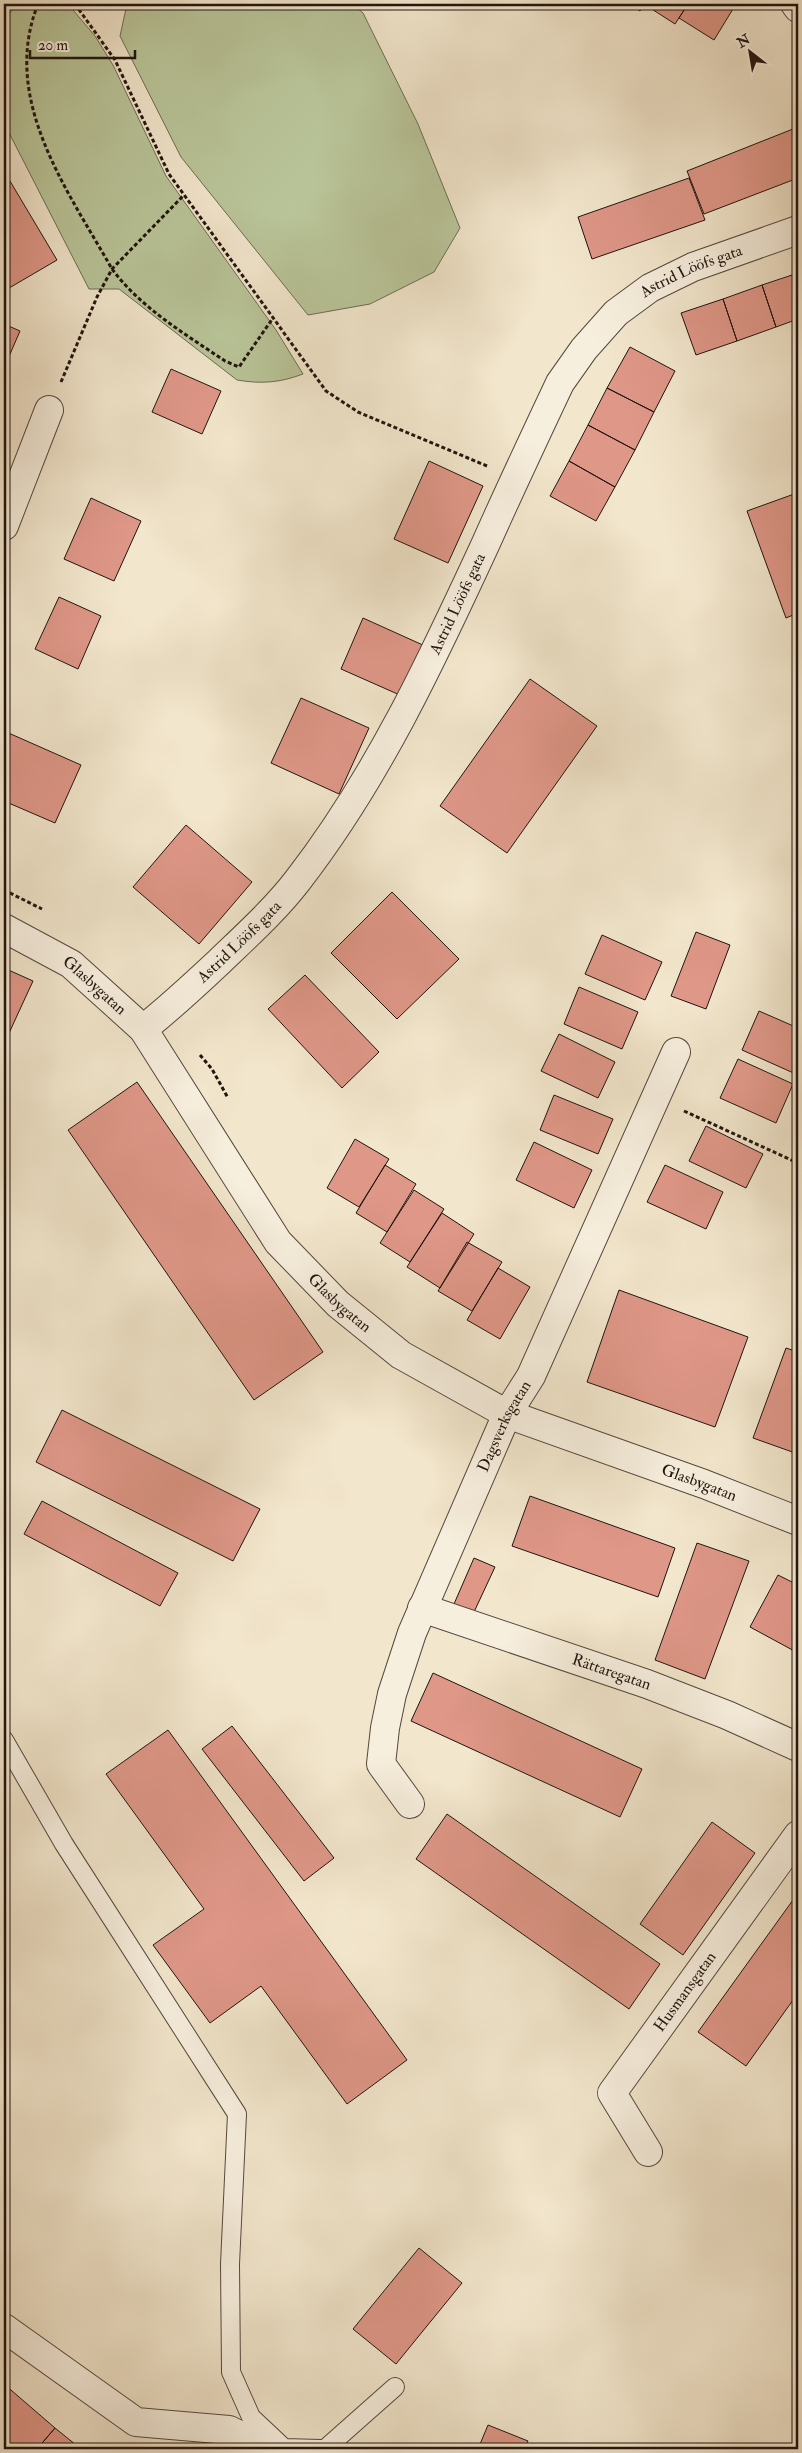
<svg xmlns="http://www.w3.org/2000/svg" width="802" height="2453" viewBox="0 0 802 2453" font-family="'IM FELL Double Pica',serif">
<style>
.green{fill:#b9c599;stroke:#6c6c54}
.building{fill:#df9788;stroke:#20140f}
.lines{fill:none;stroke-linecap:round;stroke-linejoin:round}
.lane-casing{stroke:#54483e;stroke-width:20}
.street-casing{stroke:#54483e;stroke-width:30}
.path{stroke:#20140f;stroke-width:3;stroke-dasharray:4 2.5;stroke-linecap:butt}
.lane{stroke:#f7efde;stroke-width:18}
.street{stroke:#f7efde;stroke-width:28}
.labels{text-anchor:middle;dominant-baseline:central;stroke-width:4.5;stroke-linejoin:round;paint-order:stroke}
.street-label{font-size:16px;fill:#20140f;stroke:#f7efde}
</style>
<rect width="100%" height="100%" fill="#f2e6cc"/>
<filter id="stains"><feTurbulence type="fractalNoise" baseFrequency=".004" numOctaves="4"/><feColorMatrix values="0 0 0 0 .2 0 0 0 0 .09 0 0 0 0 .02 0 0 0 .5 -.17"/></filter>
<radialGradient id="worn" r=".72"><stop offset=".6" stop-color="#630" stop-opacity="0"/><stop offset="1" stop-color="#630" stop-opacity=".3"/></radialGradient>
<path class="green" d="M 16,4 L 68,4 L 95,36 L 113,65 L 166,176 L 276,330 L 303,374 C 279,383 261,384 237,380 L 119,289 L 89,289 L 4,123 L 4,22 Z
M 127,4 L 352,4 L 363,13 L 418,124 L 460,228 L 434,272 L 370,304 L 308,315 L 181,157 L 120,36 Z"/>
<path class="building" d="M 630,4 L 645,4 L 640,11 Z
M 644,4 L 688,4 L 675,24 Z
M 688,4 L 736,4 L 714,40 L 679,18 Z
M 798,127 L 798,178 L 704,214 L 687,171 Z
M 4,171 L 57,260 L 4,291 Z
M 689,178 L 705,220 L 592,259 L 578,217 Z
M 798,273 L 798,319 L 776,327 L 762,285 Z
M 762,285 L 776,327 L 737,341 L 723,299 Z
M 723,299 L 737,341 L 696,355 L 681,313 Z
M 4,324 L 20,331 L 4,368 Z
M 630,347 L 675,371 L 654,412 L 607,388 Z
M 171,369 L 221,391 L 202,434 L 152,412 Z
M 607,388 L 654,412 L 635,450 L 588,425 Z
M 588,425 L 635,450 L 615,487 L 569,461 Z
M 429,461 L 483,486 L 448,563 L 394,539 Z
M 569,461 L 615,487 L 596,521 L 550,496 Z
M 797,493 L 798,613 L 786,618 L 747,511 Z
M 91,498 L 141,521 L 114,581 L 64,559 Z
M 59,597 L 101,616 L 78,669 L 35,649 Z
M 363,618 L 425,646 L 402,696 L 341,669 Z
M 530,679 L 597,726 L 507,853 L 440,806 Z
M 301,698 L 369,728 L 339,794 L 271,763 Z
M 4,731 L 81,765 L 55,823 L 4,801 Z
M 186,825 L 252,882 L 199,944 L 133,887 Z
M 392,892 L 459,959 L 397,1019 L 331,953 Z
M 696,932 L 730,945 L 706,1009 L 671,996 Z
M 602,935 L 662,962 L 645,1000 L 585,974 Z
M 4,968 L 33,981 L 4,1044 Z
M 305,975 L 379,1052 L 342,1088 L 268,1009 Z
M 579,987 L 638,1012 L 622,1049 L 564,1024 Z
M 759,1011 L 798,1028 L 798,1075 L 742,1050 Z
M 559,1034 L 615,1062 L 598,1098 L 541,1071 Z
M 738,1059 L 793,1084 L 776,1123 L 720,1098 Z
M 137,1082 L 323,1352 L 254,1400 L 68,1130 Z
M 554,1095 L 613,1119 L 598,1154 L 540,1130 Z
M 706,1126 L 763,1154 L 746,1188 L 689,1161 Z
M 355,1139 L 389,1159 L 359,1207 L 327,1188 Z
M 534,1142 L 592,1170 L 574,1208 L 516,1180 Z
M 385,1165 L 416,1184 L 387,1232 L 356,1213 Z
M 665,1165 L 723,1192 L 706,1229 L 647,1202 Z
M 414,1190 L 444,1209 L 410,1262 L 380,1243 Z
M 442,1213 L 474,1234 L 440,1288 L 407,1267 Z
M 467,1242 L 502,1262 L 472,1311 L 438,1291 Z
M 498,1268 L 530,1287 L 500,1339 L 467,1320 Z
M 619,1290 L 748,1337 L 715,1427 L 587,1382 Z
M 786,1348 L 798,1352 L 798,1454 L 753,1438 Z
M 62,1410 L 260,1509 L 233,1561 L 36,1462 Z
M 530,1496 L 675,1548 L 658,1597 L 512,1546 Z
M 42,1501 L 178,1573 L 160,1606 L 24,1534 Z
M 697,1543 L 749,1561 L 705,1679 L 655,1660 Z
M 474,1558 L 495,1567 L 474,1612 L 454,1604 Z
M 778,1575 L 798,1585 L 798,1653 L 750,1627 Z
M 433,1673 L 642,1769 L 620,1817 L 411,1721 Z
M 232,1726 L 334,1858 L 304,1881 L 202,1749 Z
M 168,1730 L 407,2060 L 347,2104 L 261,1986 L 210,2023 L 153,1945 L 204,1909 L 106,1774 Z
M 447,1814 L 660,1964 L 629,2009 L 416,1859 Z
M 712,1822 L 755,1853 L 683,1955 L 640,1924 Z
M 798,1893 L 798,1993 L 746,2066 L 698,2032 Z
M 419,2248 L 462,2283 L 396,2364 L 353,2329 Z
M 4,2384 L 55,2428 L 37,2449 L 4,2449 Z
M 488,2425 L 528,2441 L 524,2449 L 478,2449 Z
M 55,2428 L 81,2449 L 37,2449 Z"/>
<g class="lines">
<g class="lane-casing">
<path id="lane" d="M 4,1740 L 64,1844 L 237,2114 L 230,2264 L 231,2372 L 251,2417 L 284,2448 L 321,2449
M 325,2449 L 395,2387"/>
</g>
<g class="street-casing">
<g id="street">
<path d="M 795,4 L 798,8"/>
<path d="M 4,526 L 49,410"/>
<path id="s1" d="M 4,928 L 71,964 L 143,1029 L 278,1242 L 338,1304 L 401,1355 L 507,1414 L 704,1484 L 798,1521"/>
<path id="s2" d="M 143,1029 C 170,1008 194,985 219,962 C 246,936 275,910 298,880 C 377,778 432,660 486,543 C 510,489 535,436 560,383 L 584,349 L 616,313 L 650,288 L 693,267 L 798,230"/>
<path id="s3" d="M 422,1608 L 647,1684 L 727,1715 L 798,1747"/>
<path id="s4" d="M 410,1804 L 381,1764 L 385,1728 L 392,1694 L 412,1633 L 507,1414 L 531,1376 L 676,1052"/>
<path id="s5" d="M 648,2152 L 612,2093 L 798,1835"/>
<path d="M 4,2328 L 136,2422 L 229,2430 L 269,2449"/>
</g>
</g>
<path class="path" d="M 38,4 C 0,99 67,189 112,269 C 141,308 185,334 225,361 L 239,367 L 273,318
M 75,4 L 115,60 L 169,174 L 326,391 L 358,412 L 487,466
M 61,382 L 97,297 L 112,269 L 184,195
M 4,890 L 42,909
M 200,1055 L 212,1069 L 228,1098
M 684,1111 L 798,1163"/>
<use href="#lane" class="lane"/>
<use href="#street" class="street"/>
</g>
<g class="labels">
<g class="street-label">
<text stroke="none"><textPath href="#s2" startOffset="955">Astrid Lööfs gata</textPath></text>
<text stroke="none"><textPath href="#s2" startOffset="535">Astrid Lööfs gata</textPath></text>
<text stroke="none"><textPath href="#s2" startOffset="130">Astrid Lööfs gata</textPath></text>
<text stroke="none"><textPath href="#s1" startOffset="108">Glasbygatan</textPath></text>
<text stroke="none"><textPath href="#s1" startOffset="512">Glasbygatan</textPath></text>
<text stroke="none"><textPath href="#s4" startOffset="411">Dagsverksgatan</textPath></text>
<text stroke="none"><textPath href="#s1" startOffset="918">Glasbygatan</textPath></text>
<text stroke="none"><textPath href="#s3" startOffset="200">Rättaregatan</textPath></text>
<text stroke="none"><textPath href="#s5" startOffset="194">Husmansgatan</textPath></text>
</g>
</g>
<rect width="802" height="2453" fill="none" stroke="#f2e6cc" stroke-width="20"/>
<rect x="5" y="5" width="792" height="2443" fill="none" stroke="#20140f" stroke-width="2.5"/>
<rect x="10" y="10" width="782" height="2433" fill="none" stroke="#20140f"/>
<g transform="translate(750 52) rotate(329)" stroke="#f7efde" stroke-width="4" paint-order="stroke">
<path d="M0-4L9 19L0 12L-9 19Z" fill="#20140f"/>
<text y="-8" font-size="14" font-weight="bold" text-anchor="middle" fill="#20140f">N</text>
</g>
<path d="M30 50v8h105v-8" fill="none" stroke="#20140f" stroke-width="2.5"/>
<text x="38" y="50" font-size="15" fill="#20140f" stroke="#f7efde" stroke-width="4" paint-order="stroke">20 m</text>
<rect width="100%" height="100%" filter="url(#stains)"/>
<rect width="100%" height="100%" fill="url(#worn)"/>
</svg>
